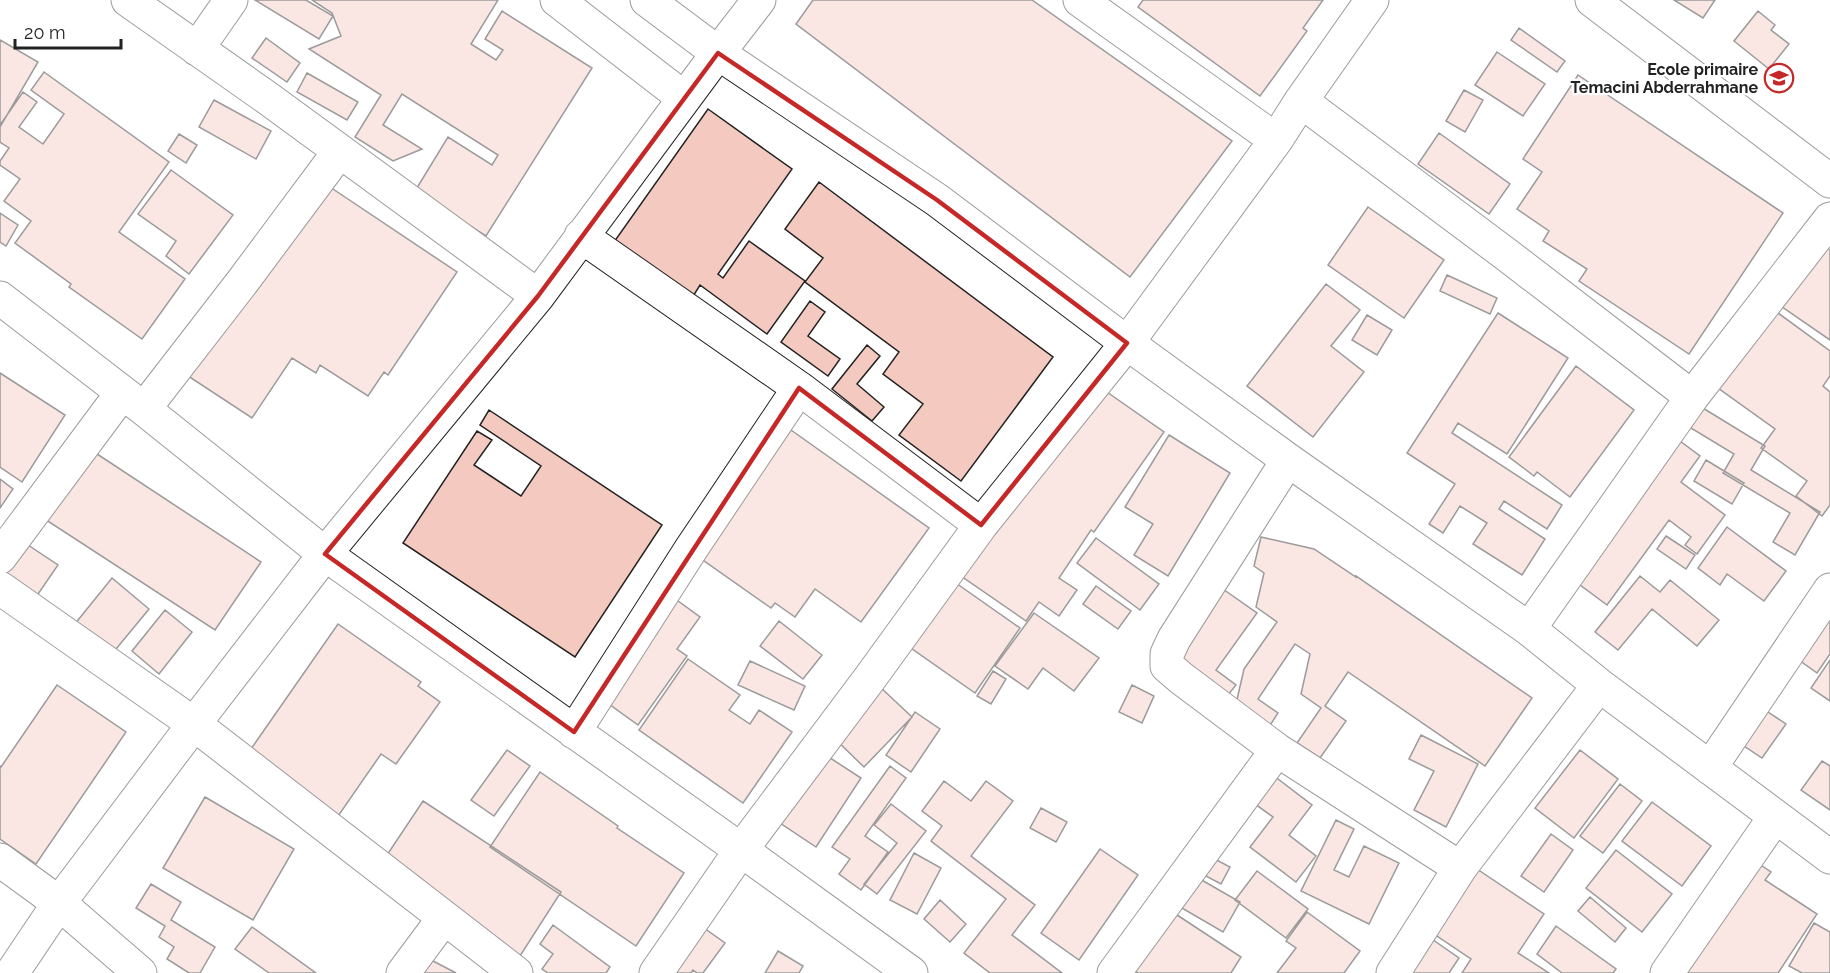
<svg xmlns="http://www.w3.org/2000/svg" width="1830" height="973" viewBox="0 0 1830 973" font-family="Raleway,sans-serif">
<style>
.building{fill:#f3c9c0;stroke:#222;stroke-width:1.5}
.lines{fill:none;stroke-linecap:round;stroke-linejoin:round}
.minor-casing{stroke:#222;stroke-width:35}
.minor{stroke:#fff;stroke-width:33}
.marked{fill:none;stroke:#c62828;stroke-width:4.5;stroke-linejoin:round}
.labels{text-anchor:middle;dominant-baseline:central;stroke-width:4.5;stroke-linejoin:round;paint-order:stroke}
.poi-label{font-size:16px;font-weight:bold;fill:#222;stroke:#fff;text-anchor:end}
</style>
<rect width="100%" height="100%" fill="#fff"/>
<path class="building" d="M 255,0 L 306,0 L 333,16 L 319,39 Z
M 312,0 L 498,0 L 471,44 L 496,60 L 503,50 L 485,39 L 502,11 L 592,68 L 486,236 L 415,191 L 448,137 L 492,165 L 498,155 L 402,94 L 383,125 L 422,149 L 393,161 L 355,137 L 381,95 L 309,49 L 341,36 L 332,13 Z
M 813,0 L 1032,0 L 1232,141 L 1130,277 L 796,24 Z
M 1143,0 L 1323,0 L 1303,28 L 1307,31 L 1260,96 L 1138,7 Z
M 1674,0 L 1715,0 L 1703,18 Z
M 1758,11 L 1775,25 L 1771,30 L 1789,44 L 1769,69 L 1734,41 Z
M 1519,28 L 1565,61 L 1557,72 L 1511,40 Z
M 266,38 L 300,63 L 287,82 L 252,58 Z
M 0,40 L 38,62 L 0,127 Z
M 1497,52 L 1545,84 L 1523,116 L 1475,85 Z
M 44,72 L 169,162 L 119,232 L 185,279 L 142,339 L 69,287 L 71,284 L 15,243 L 31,221 L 4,201 L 20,179 L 0,165 L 0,161 L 9,148 L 0,142 L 0,125 L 23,92 L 37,102 L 19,127 L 43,144 L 64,114 L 31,90 Z
M 307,73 L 358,102 L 347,120 L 297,92 Z
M 1578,75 L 1783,213 L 1689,354 L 1579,281 L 1587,269 L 1543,241 L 1549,231 L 1517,209 L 1542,172 L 1523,159 Z
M 1464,90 L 1483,100 L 1465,132 L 1446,121 Z
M 214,100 L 271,131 L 256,159 L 199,127 Z
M 708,109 L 792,169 L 718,274 L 723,278 L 749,241 L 805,281 L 767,334 L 700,285 L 692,298 L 614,242 Z
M 1439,133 L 1510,184 L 1489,214 L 1418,164 Z
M 179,134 L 197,145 L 186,163 L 168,151 Z
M 171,170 L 233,215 L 189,274 L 166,256 L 176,241 L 138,214 Z
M 321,181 L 457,272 L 388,375 L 384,372 L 368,396 L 320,365 L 316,373 L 292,358 L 252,418 L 182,372 Z
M 819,182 L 1053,357 L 961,481 L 899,435 L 923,404 L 883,374 L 899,352 L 805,282 L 823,258 L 785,229 Z
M 1368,207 L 1444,260 L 1404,318 L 1328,265 Z
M 0,213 L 18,225 L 6,246 L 0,242 Z
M 1812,237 L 1830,250 L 1830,340 L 1769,298 Z
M 1447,275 L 1497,298 L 1490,314 L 1440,291 Z
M 1326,284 L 1360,310 L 1331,346 L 1364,372 L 1313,437 L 1247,386 Z
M 810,301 L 825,312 L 808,336 L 840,359 L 828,376 L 781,342 Z
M 1767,305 L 1830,351 L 1830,376 L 1823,386 L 1830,392 L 1830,505 L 1822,516 L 1796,496 L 1807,481 L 1761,448 L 1775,429 L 1711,383 Z
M 1498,313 L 1568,358 L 1507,454 L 1458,423 L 1452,433 L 1562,505 L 1547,529 L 1504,501 L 1499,509 L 1545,539 L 1522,575 L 1473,544 L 1487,523 L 1460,506 L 1443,533 L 1429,524 L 1455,484 L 1407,453 Z
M 1367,315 L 1392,330 L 1377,355 L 1352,340 Z
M 867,345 L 880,356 L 857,384 L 884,407 L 872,421 L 832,389 Z
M 1576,366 L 1634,410 L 1570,497 L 1537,472 L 1534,476 L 1509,457 Z
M 0,373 L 65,415 L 22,482 L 0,467 Z
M 1094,383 L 1164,432 L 1094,532 L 1091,530 L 1059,578 L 1077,590 L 1059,616 L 1039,602 L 1026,621 L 961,576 Z
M 1693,402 L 1765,446 L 1751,470 L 1820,512 L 1795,555 L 1773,542 L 1790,513 L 1723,473 L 1734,454 L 1681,422 Z
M 489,410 L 662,525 L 575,657 L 403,543 L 477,431 L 492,440 L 474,465 L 521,496 L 541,466 L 480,425 Z
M 791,430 L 929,528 L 861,622 L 815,589 L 795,617 L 775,603 L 771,608 L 700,558 Z
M 1668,432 L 1700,456 L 1681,482 L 1725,515 L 1697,554 L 1685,545 L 1691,537 L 1669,520 L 1607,605 L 1564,573 Z
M 1169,435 L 1230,473 L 1168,576 L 1134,555 L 1153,524 L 1125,507 Z
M 85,446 L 261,562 L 215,630 L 40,516 Z
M 1706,460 L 1744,483 L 1732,504 L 1694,481 Z
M 0,479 L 13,489 L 0,508 Z
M 1727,527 L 1786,571 L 1764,601 L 1727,574 L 1720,585 L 1698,568 Z
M 1666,536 L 1695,555 L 1686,569 L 1657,549 Z
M 1261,537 L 1314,549 L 1356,577 L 1356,576 L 1532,698 L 1485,766 L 1348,672 L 1325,706 L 1346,721 L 1320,758 L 1297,743 L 1321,708 L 1301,694 L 1310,654 L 1295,644 L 1258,699 L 1278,713 L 1267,730 L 1235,708 L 1244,669 L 1277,622 L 1256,607 L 1264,573 L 1254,566 Z
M 1096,538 L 1159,584 L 1140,610 L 1077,563 Z
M 25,543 L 58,565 L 34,600 L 2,579 Z
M 1640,576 L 1660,592 L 1670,580 L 1719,620 L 1697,646 L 1652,609 L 1618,650 L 1595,632 Z
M 112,578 L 149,609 L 107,660 L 70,630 Z
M 953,581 L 1020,628 L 975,693 L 908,646 Z
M 1096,586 L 1131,611 L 1118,629 L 1083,604 Z
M 1220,587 L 1257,613 L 1216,670 L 1236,685 L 1224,700 L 1173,653 Z
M 674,598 L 700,617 L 677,649 L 687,656 L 638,725 L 602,699 Z
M 165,610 L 192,632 L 159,674 L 132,651 Z
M 1830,611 L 1830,654 L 1817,673 L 1792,655 Z
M 1034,613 L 1099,658 L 1074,691 L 1043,668 L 1028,689 L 995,666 Z
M 779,621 L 822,655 L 803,679 L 760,646 Z
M 338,624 L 421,682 L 418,686 L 440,702 L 396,764 L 381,754 L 334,822 L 244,759 Z
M 688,659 L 740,695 L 729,710 L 750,724 L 759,710 L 792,732 L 743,803 L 639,730 Z
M 1830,660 L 1830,701 L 1811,688 Z
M 750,661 L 805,686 L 794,710 L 738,685 Z
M 993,671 L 1006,679 L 991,704 L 977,696 Z
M 57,685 L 126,732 L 36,864 L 0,839 L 0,766 L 1,767 Z
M 878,685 L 912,717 L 864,767 L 831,735 Z
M 1132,685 L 1154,696 L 1142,723 L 1119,712 Z
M 1762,708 L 1786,724 L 1762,758 L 1738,742 Z
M 915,712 L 940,729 L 911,772 L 886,755 Z
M 1421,735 L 1478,764 L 1446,827 L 1414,810 L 1434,771 L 1409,759 Z
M 507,750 L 530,766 L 494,816 L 471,800 Z
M 1580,750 L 1618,779 L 1574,838 L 1535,808 Z
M 824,754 L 861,778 L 816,847 L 780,823 Z
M 1822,761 L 1830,766 L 1830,810 L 1801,790 Z
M 890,766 L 906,778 L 865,836 L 888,852 L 861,890 L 839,874 L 850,859 L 832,847 Z
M 1265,769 L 1312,805 L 1289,835 L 1316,856 L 1296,882 L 1250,847 L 1273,817 L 1244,796 Z
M 540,772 L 618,826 L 617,828 L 684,873 L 636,946 L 490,847 Z
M 944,781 L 971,801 L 986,781 L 1013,801 L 971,856 L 1035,905 L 1012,935 L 1062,973 L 990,973 L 964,953 L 1006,899 L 931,841 L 942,826 L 922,811 Z
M 1620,784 L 1642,801 L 1603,853 L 1580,836 Z
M 205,797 L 294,849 L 253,920 L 163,868 Z
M 423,801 L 561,892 L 520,956 L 381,864 Z
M 1652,802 L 1711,846 L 1682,886 L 1622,841 Z
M 891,804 L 926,831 L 877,894 L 864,884 L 897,843 L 874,825 Z
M 1041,808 L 1067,822 L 1056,842 L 1030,828 Z
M 1336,820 L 1354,829 L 1334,870 L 1349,877 L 1364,846 L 1399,863 L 1369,924 L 1301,891 Z
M 1551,834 L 1573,850 L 1544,892 L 1521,876 Z
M 1100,849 L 1138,875 L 1079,960 L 1041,933 Z
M 1616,850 L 1672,894 L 1642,932 L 1586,888 Z
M 1741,852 L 1771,872 L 1765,880 L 1817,914 L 1778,973 L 1661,973 Z
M 914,853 L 941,868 L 917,914 L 890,900 Z
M 1211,857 L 1230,867 L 1221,884 L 1202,874 Z
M 1471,865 L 1544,914 L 1518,953 L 1549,973 L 1462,973 L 1471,959 L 1428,930 Z
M 1257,871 L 1308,909 L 1286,938 L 1235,900 Z
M 1193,875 L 1240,902 L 1223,932 L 1175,904 Z
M 151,884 L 181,902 L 171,920 L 215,947 L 200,973 L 189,973 L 167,959 L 174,947 L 159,937 L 165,926 L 136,908 Z
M 1590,897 L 1626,928 L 1615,942 L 1578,911 Z
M 940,900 L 966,924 L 950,942 L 924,919 Z
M 1171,911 L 1241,957 L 1231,973 L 1138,973 L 1133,970 Z
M 1307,912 L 1360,951 L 1344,973 L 1277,973 L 1296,948 L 1286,941 Z
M 697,923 L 725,943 L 703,973 L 697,973 L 693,970 L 691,973 L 662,973 Z
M 1814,923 L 1830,932 L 1830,973 L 1802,973 L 1789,966 Z
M 553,925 L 610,967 L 606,973 L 548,973 L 542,969 L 553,954 L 540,944 Z
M 1556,926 L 1616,969 L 1613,973 L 1562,973 L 1537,954 Z
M 252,927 L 316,973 L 269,973 L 235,949 Z
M 1426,935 L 1459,958 L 1449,973 L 1401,973 Z
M 410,949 L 456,973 L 397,973 Z
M 778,951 L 803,966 L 799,973 L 765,973 Z"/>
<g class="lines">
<g class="minor-casing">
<path id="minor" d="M 128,0 L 266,97 L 538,296
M 557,0 L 684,98
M 647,0 L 718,53 L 937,200 L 1127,343 L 1288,460 L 1529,629 L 1599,685 L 1830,857
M 1080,0 L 1276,140
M 1592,0 L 1830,181
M 197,49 L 231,0
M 1301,101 L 1507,255 L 1692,397
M 581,236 L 799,388
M 0,298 L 144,409 L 325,554 L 741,850 L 911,973
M 144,409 L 243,281 L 339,152
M 0,557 L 122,393
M 0,588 L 194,724 L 516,973
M 1529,629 L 1692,397 L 1830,219
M 574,732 L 691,549 L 799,388 L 981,525
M 1277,750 L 1181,678 L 1167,666 L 1167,654 L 1174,639 L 1288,460
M 1710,768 L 1830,590
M 0,860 L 59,903 L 140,973
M 12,973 L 59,903 L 194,724 L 325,554 L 538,296 L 718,53 L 759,0
M 403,973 L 444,918
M 656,973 L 741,850 L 870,678 L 981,525 L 1127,343 L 1276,140 L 1301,101 L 1372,0
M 1114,973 L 1277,750 L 1460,868
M 1393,973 L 1460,868 L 1599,685
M 1667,973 L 1775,817"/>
</g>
<use href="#minor" class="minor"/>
</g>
<path d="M0 0H1830V973H0ZM 718,53 L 937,200 L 1127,343 L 981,525 L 799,388 L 574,732 L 325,554 L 538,296 Z" fill="#fff" fill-opacity=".55" fill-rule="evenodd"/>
<path class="marked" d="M 718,53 L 937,200 L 1127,343 L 981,525 L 799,388 L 574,732 L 325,554 L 538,296 Z"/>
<defs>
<g id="school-ring" transform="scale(1.5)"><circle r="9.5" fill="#fff" stroke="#c62828" stroke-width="1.5"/><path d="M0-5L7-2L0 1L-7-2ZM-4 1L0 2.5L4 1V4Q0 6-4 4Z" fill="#c62828"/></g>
</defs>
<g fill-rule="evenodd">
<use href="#school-ring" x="1779" y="78"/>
</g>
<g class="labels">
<g class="poi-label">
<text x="1758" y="69">Ecole primaire<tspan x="1758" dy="18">Temacini Abderrahmane</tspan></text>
</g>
</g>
<path d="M15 39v9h106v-9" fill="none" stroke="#222222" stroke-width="3"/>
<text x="24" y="39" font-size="18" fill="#222222" stroke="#ffffff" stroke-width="4.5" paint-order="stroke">20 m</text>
</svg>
